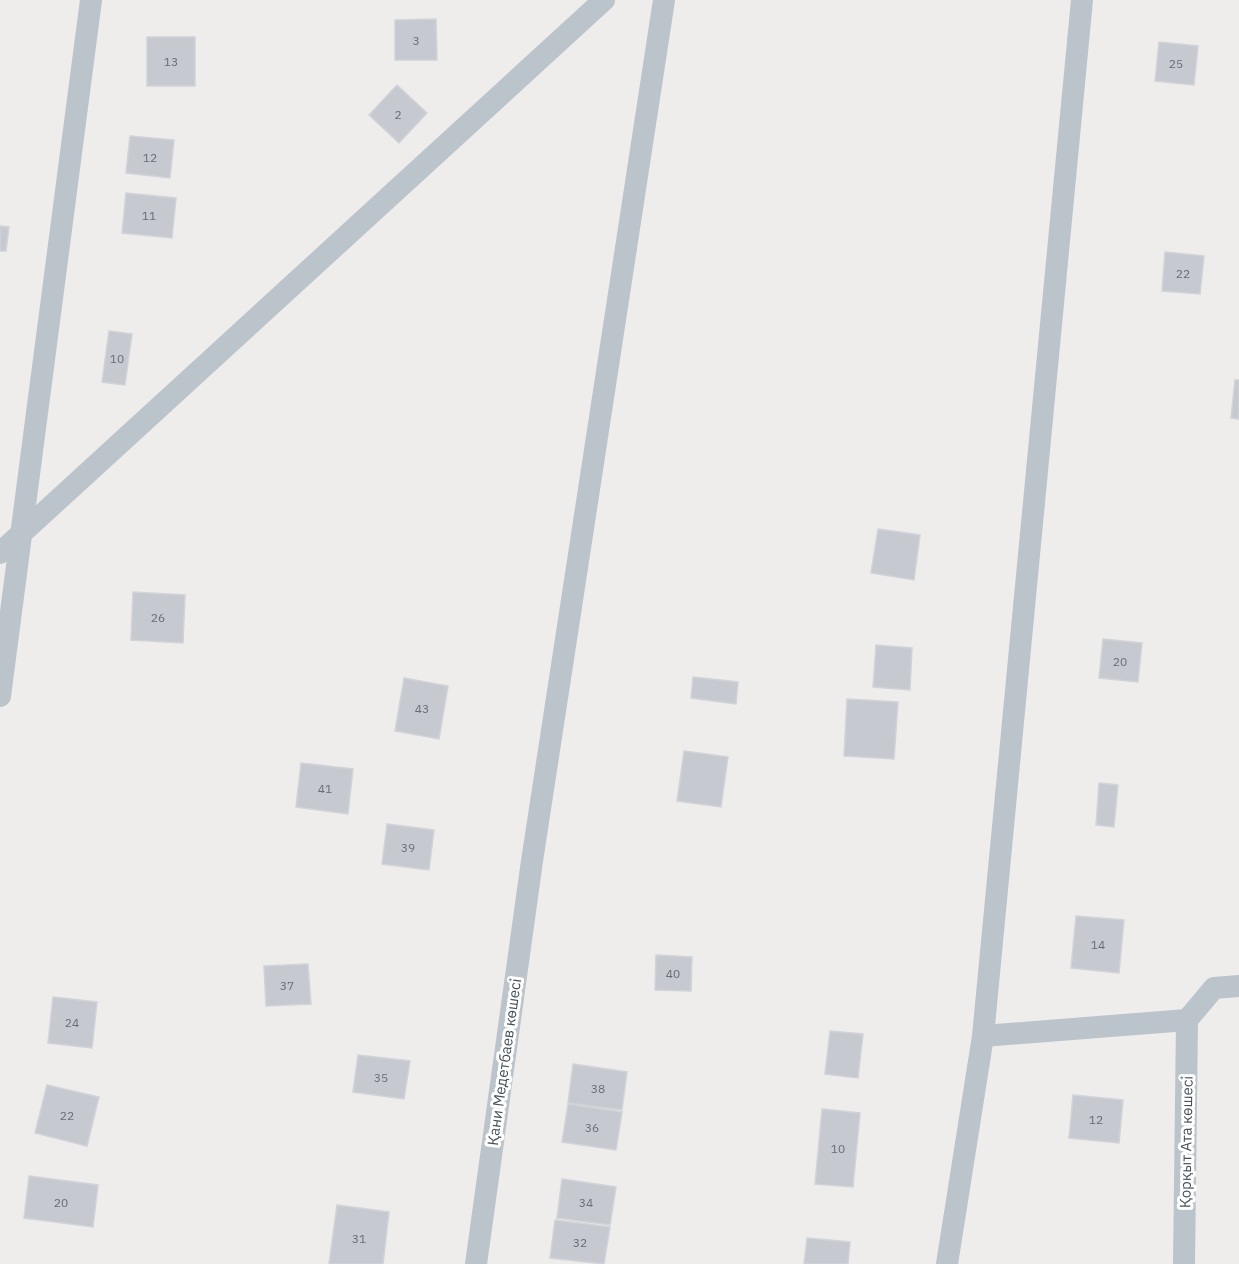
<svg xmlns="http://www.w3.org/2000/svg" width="1239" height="1264" viewBox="0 0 1239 1264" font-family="'IBM Plex Sans',sans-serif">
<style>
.building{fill:#c6c9cf;stroke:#d0d3d8;stroke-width:1.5}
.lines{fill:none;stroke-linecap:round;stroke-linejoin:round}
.street{stroke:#bbc4cb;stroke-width:22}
.labels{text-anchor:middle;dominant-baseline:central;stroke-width:6;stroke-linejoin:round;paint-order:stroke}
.number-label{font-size:12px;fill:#656e76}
.street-label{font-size:15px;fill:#455059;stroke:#fff}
</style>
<rect width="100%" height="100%" fill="#efecec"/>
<path class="building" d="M 436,19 L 437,60 L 395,60 L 395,20 Z
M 147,37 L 195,37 L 195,86 L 147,86 Z
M 1159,42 L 1198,46 L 1194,85 L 1155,81 Z
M 397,85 L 427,113 L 399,143 L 369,115 Z
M 130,136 L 174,140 L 170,178 L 126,173 Z
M 126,193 L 176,198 L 172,238 L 122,233 Z
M 0,226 L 9,227 L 6,251 L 0,251 Z
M 1165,252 L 1204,256 L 1200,294 L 1162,291 Z
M 109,331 L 132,334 L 125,385 L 102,382 Z
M 1235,380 L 1239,380 L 1239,419 L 1231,418 Z
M 878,529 L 920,535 L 914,580 L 871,573 Z
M 133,592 L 185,595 L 183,643 L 131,640 Z
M 1103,639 L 1142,643 L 1138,682 L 1099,678 Z
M 876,645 L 912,648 L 910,690 L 873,687 Z
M 693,677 L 738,682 L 736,704 L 691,698 Z
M 404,678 L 448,686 L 439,739 L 395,731 Z
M 847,699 L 898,702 L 894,759 L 844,756 Z
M 684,751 L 728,757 L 721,807 L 677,801 Z
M 301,763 L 353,769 L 348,814 L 296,807 Z
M 1099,783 L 1118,785 L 1114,827 L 1096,825 Z
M 387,824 L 434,830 L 429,870 L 382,864 Z
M 1076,916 L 1124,920 L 1119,973 L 1071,968 Z
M 656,955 L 692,957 L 691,991 L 655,990 Z
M 308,964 L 311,1004 L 266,1006 L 264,966 Z
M 53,997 L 97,1002 L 92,1048 L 48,1043 Z
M 830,1031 L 863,1034 L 858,1078 L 825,1074 Z
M 358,1055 L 410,1061 L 404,1099 L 353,1092 Z
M 573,1064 L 627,1072 L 622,1110 L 568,1103 Z
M 47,1085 L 99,1097 L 87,1146 L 35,1133 Z
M 1073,1095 L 1123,1100 L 1119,1143 L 1069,1138 Z
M 568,1104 L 622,1112 L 616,1150 L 562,1142 Z
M 822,1109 L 860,1113 L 853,1187 L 815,1184 Z
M 29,1176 L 98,1185 L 93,1227 L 24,1218 Z
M 562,1179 L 616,1187 L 610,1225 L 557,1218 Z
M 337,1205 L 389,1212 L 383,1264 L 329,1264 Z
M 555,1220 L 610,1227 L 604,1264 L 550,1258 Z
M 807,1238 L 850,1242 L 848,1264 L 804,1264 Z"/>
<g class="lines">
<path class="street" d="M 0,553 L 604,0
M 0,696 L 91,0
M 983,1036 L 1187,1020 L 1214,988 L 1239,986
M 476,1264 L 532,861 L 664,0
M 947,1264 L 983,1036 L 1082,0
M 1184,1264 L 1187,1020"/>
</g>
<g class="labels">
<g class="number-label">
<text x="416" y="40">3</text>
<text x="171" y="61">13</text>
<text x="1176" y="63">25</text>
<text x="398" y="114">2</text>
<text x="150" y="157">12</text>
<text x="149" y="215">11</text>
<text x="1183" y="273">22</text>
<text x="117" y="358">10</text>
<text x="158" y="617">26</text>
<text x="1120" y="661">20</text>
<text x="422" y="708">43</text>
<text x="325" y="788">41</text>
<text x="408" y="847">39</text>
<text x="1098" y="944">14</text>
<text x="673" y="973">40</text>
<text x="287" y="985">37</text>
<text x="72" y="1022">24</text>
<text x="381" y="1077">35</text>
<text x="598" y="1088">38</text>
<text x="67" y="1115">22</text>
<text x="1096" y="1119">12</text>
<text x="592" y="1127">36</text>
<text x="838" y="1148">10</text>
<text x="61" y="1202">20</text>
<text x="586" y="1202">34</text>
<text x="359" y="1238">31</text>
<text x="580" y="1242">32</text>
</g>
<g class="street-label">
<text transform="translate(504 1062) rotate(-82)">Қани Медетбаев көшесі</text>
<text transform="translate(1186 1142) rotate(-89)">Қорқыт Ата көшесі</text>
</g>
</g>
</svg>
